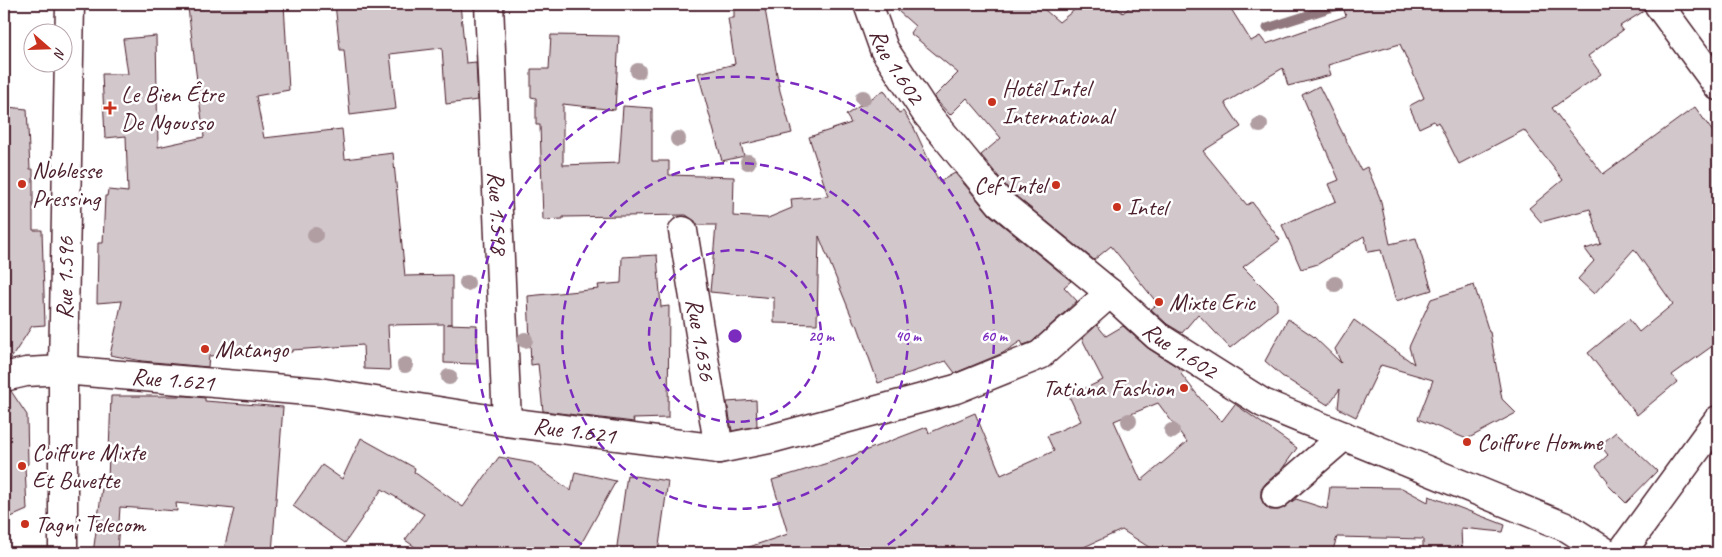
<svg xmlns="http://www.w3.org/2000/svg" width="1722" height="557" viewBox="0 0 1722 557" font-family="Caveat,sans-serif">
<style>
.lines{fill:none;stroke-linecap:round;stroke-linejoin:round}
.stream{stroke:#91787e;stroke-width:9}
.building{fill:#d2c7cb;stroke:#4a1f2b;fill-rule:evenodd}
.street-casing{stroke:#4a1f2b;stroke-width:31}
.secondary-casing{stroke:#4a1f2b;stroke-width:31}
.street{stroke:#fff;stroke-width:28}
.secondary{stroke:#fff;stroke-width:28}
.tree{fill:#b19ea3}
.ring{fill:none;stroke:#7b2cbf;stroke-width:2.5;stroke-dasharray:9 6}
.poi-dot{fill:#c8321e;stroke:#fff;stroke-width:2}
.labels{text-anchor:middle;dominant-baseline:central;stroke-width:5;stroke-linejoin:round;paint-order:stroke}
.street-label{font-size:24px;fill:#4a1f2b;stroke:#fff}
.poi-label{font-size:24px;fill:#4a1f2b;stroke:#fff;text-anchor:start}
.centre{fill:#7b2cbf;stroke:#fff;stroke-width:2.5}
.ring-label{font-size:15px;text-anchor:middle;font-weight:bold;fill:#7b2cbf;stroke:#fff;stroke-width:5;stroke-linejoin:round;paint-order:stroke}
</style>
<rect width="100%" height="100%" fill="#fff"/>
<filter id="ink" filterUnits="userSpaceOnUse"><feTurbulence type="fractalNoise" baseFrequency=".02" numOctaves="2"/><feDisplacementMap in="SourceGraphic" scale="10" xChannelSelector="R" yChannelSelector="G"/><feConvolveMatrix kernelMatrix="1 2 1 2 8 2 1 2 1" color-interpolation-filters="sRGB"/></filter>
<g filter="url(#ink)">
<g class="lines">
<path class="stream" d="M 1267,28 L 1330,8 L 1348,4"/>
</g>
<path class="building" d="M 194,4 L 284,4 L 289,90 L 256,96 L 264,138 L 342,129 L 345,159 L 393,153 L 405,276 L 452,275 L 452,324 L 447,324 L 477,325 L 477,364 L 444,363 L 444,324 L 388,325 L 390,370 L 364,369 L 363,345 L 292,350 L 292,352 L 209,356 L 208,367 L 142,361 L 110,355 L 122,301 L 97,303 L 98,243 L 103,243 L 105,196 L 107,196 L 108,190 L 128,192 L 126,136 L 105,138 L 102,74 L 128,74 L 123,39 L 156,36 L 158,147 L 204,137 L 188,8 L 194,7 Z
M 335,4 L 460,4 L 466,63 L 476,62 L 478,100 L 446,104 L 442,48 L 390,54 L 396,109 L 350,115 L 344,50 L 340,50 Z
M 734,4 L 764,4 L 780,91 L 792,133 L 741,145 L 744,156 L 722,161 L 698,73 L 735,64 L 728,18 L 734,18 Z
M 890,4 L 1038,4 L 1059,22 L 1082,4 L 1112,4 L 1123,13 L 1133,4 L 1228,4 L 1251,41 L 1260,36 L 1266,44 L 1346,16 L 1344,10 L 1366,4 L 1643,4 L 1644,11 L 1620,26 L 1623,30 L 1588,56 L 1601,74 L 1552,108 L 1603,174 L 1695,107 L 1718,139 L 1718,342 L 1672,375 L 1677,382 L 1637,415 L 1588,353 L 1629,319 L 1639,332 L 1673,304 L 1634,249 L 1594,294 L 1578,279 L 1594,261 L 1585,249 L 1601,244 L 1590,209 L 1541,222 L 1529,208 L 1563,180 L 1524,130 L 1459,164 L 1438,122 L 1435,124 L 1434,121 L 1419,128 L 1409,106 L 1424,98 L 1400,44 L 1328,65 L 1331,75 L 1288,86 L 1283,68 L 1225,103 L 1241,127 L 1203,151 L 1247,205 L 1252,202 L 1280,240 L 1243,267 L 1277,301 L 1277,310 L 1230,348 L 1198,314 L 1182,333 L 1167,324 L 1151,309 L 1158,304 L 1111,246 L 1094,260 L 1011,192 L 981,155 L 1001,138 L 967,98 L 950,115 L 936,100 L 934,97 L 958,73 L 910,33 L 915,26 Z
M 551,35 L 619,36 L 615,110 L 563,104 L 563,165 L 619,163 L 623,106 L 652,108 L 652,161 L 669,161 L 669,175 L 734,177 L 733,216 L 768,218 L 792,208 L 791,199 L 828,196 L 809,137 L 851,123 L 846,115 L 884,90 L 899,113 L 903,111 L 914,128 L 939,182 L 955,173 L 990,215 L 1071,281 L 1064,287 L 1077,301 L 1032,342 L 1023,345 L 1021,341 L 1003,353 L 955,373 L 946,361 L 878,383 L 857,324 L 855,325 L 819,236 L 817,324 L 774,323 L 774,298 L 710,292 L 716,225 L 697,225 L 695,221 L 686,215 L 563,217 L 563,219 L 543,220 L 540,125 L 536,125 L 536,98 L 531,97 L 531,69 L 549,69 Z
M 1319,86 L 1361,170 L 1367,167 L 1380,198 L 1390,244 L 1416,238 L 1432,290 L 1396,301 L 1381,250 L 1368,252 L 1364,236 L 1318,264 L 1301,269 L 1282,225 L 1336,201 L 1329,184 L 1339,180 L 1302,95 Z
M 7,107 L 27,109 L 30,169 L 33,169 L 33,230 L 42,230 L 45,325 L 32,326 L 10,360 L 4,361 L 4,129 Z
M 657,255 L 661,307 L 669,306 L 668,418 L 633,419 L 634,422 L 543,411 L 538,364 L 531,365 L 528,296 L 599,289 L 598,285 L 621,283 L 622,257 Z
M 1474,285 L 1489,332 L 1490,332 L 1502,399 L 1516,413 L 1467,439 L 1418,419 L 1433,380 L 1381,365 L 1356,417 L 1338,408 L 1340,389 L 1328,405 L 1282,376 L 1265,361 L 1288,319 L 1313,336 L 1341,363 L 1335,349 L 1354,320 L 1414,364 L 1409,347 L 1431,299 Z
M 1097,325 L 1106,336 L 1123,326 L 1149,349 L 1184,371 L 1181,374 L 1203,402 L 1222,421 L 1235,404 L 1297,448 L 1282,469 L 1266,483 L 1261,489 L 1261,498 L 1264,505 L 1270,510 L 1279,510 L 1296,499 L 1327,509 L 1330,487 L 1402,488 L 1428,502 L 1429,496 L 1505,525 L 1503,532 L 1461,528 L 1462,553 L 1423,553 L 1423,539 L 1337,537 L 1332,553 L 1158,553 L 1122,530 L 1084,547 L 1086,553 L 744,553 L 743,549 L 788,534 L 772,480 L 854,455 L 927,427 L 929,433 L 975,413 L 1001,475 L 1054,451 L 1047,436 L 1081,421 L 1069,396 L 1103,380 L 1082,339 ZM 1158,403 L 1187,442 L 1141,481 L 1114,421 Z
M 11,391 L 27,415 L 28,464 L 25,466 L 27,510 L 4,520 L 4,392 Z
M 111,396 L 187,396 L 205,398 L 205,401 L 283,407 L 272,553 L 223,553 L 234,509 L 176,503 L 177,511 L 120,507 L 117,553 L 93,553 L 103,481 L 108,481 Z
M 756,400 L 757,426 L 732,431 L 727,402 Z
M 1616,432 L 1657,471 L 1626,503 L 1606,483 L 1608,481 L 1596,466 L 1608,455 L 1600,445 Z
M 361,438 L 415,468 L 414,472 L 463,507 L 499,457 L 532,463 L 571,491 L 575,472 L 616,481 L 576,553 L 424,553 L 405,540 L 424,514 L 382,489 L 345,543 L 293,506 L 322,465 L 342,479 Z
M 627,475 L 668,481 L 658,553 L 616,553 Z"/>
<g class="lines">
<g class="street-casing">
<g id="street">
<path id="s1" d="M 489,4 L 507,422"/>
<path id="s2" d="M 868,4 L 884,49 L 926,113 L 1000,203 L 1110,293 L 1157,336 L 1263,403 L 1568,528 L 1607,553"/>
<path d="M 1658,4 L 1718,86"/>
<path id="s3" d="M 683,231 L 719,449"/>
<path id="s4" d="M 4,377 L 26,372 L 63,370 L 319,392 L 507,422 L 719,449 L 774,438 L 956,389 L 1040,355 L 1110,293"/>
<path d="M 1276,495 L 1344,436"/>
</g>
</g>
<g class="secondary-casing">
<g id="secondary">
<path id="s5" d="M 63,553 L 63,370 L 70,4"/>
<path d="M 1621,553 L 1718,420"/>
</g>
</g>
<use href="#street" class="street"/>
<use href="#secondary" class="secondary"/>
</g>
<g class="tree">
<circle cx="638" cy="71" r="8"/>
<circle cx="863" cy="98" r="8"/>
<circle cx="1260" cy="125" r="8"/>
<circle cx="678" cy="139" r="8"/>
<circle cx="748" cy="162" r="8"/>
<circle cx="315" cy="235" r="8"/>
<circle cx="467" cy="283" r="8"/>
<circle cx="1335" cy="284" r="8"/>
<circle cx="525" cy="340" r="8"/>
<circle cx="405" cy="365" r="8"/>
<circle cx="449" cy="377" r="8"/>
<circle cx="1129" cy="421" r="8"/>
<circle cx="1172" cy="431" r="8"/>
</g>
</g>
<g class="ring">
<circle cx="735" cy="336" r="86"/>
<circle cx="735" cy="336" r="173"/>
<path d="M594 553A259 259 0 1 1 876 553"/>
</g>
<g class="poi-dot">
<circle cx="992" cy="102" r="5"/>
<path d="M107.5 100.5h5v5h5v5h-5v5h-5v-5h-5v-5h5z"/>
<circle cx="22" cy="184" r="5"/>
<circle cx="1056" cy="185" r="5"/>
<circle cx="1117" cy="207" r="5"/>
<circle cx="1159" cy="302" r="5"/>
<circle cx="205" cy="349" r="5"/>
<circle cx="1184" cy="388" r="5"/>
<circle cx="1467" cy="442" r="5"/>
<circle cx="22" cy="466" r="5"/>
<circle cx="25" cy="524" r="5"/>
</g>
<g class="labels">
<g class="street-label">
<text stroke="none"><textPath href="#s2" startOffset="69">Rue 1.602</textPath></text>
<text stroke="none"><textPath href="#s1" startOffset="209">Rue 1.598</textPath></text>
<text stroke="none"><textPath href="#s5" startOffset="275">Rue 1.596</textPath></text>
<text stroke="none"><textPath href="#s3" startOffset="110">Rue 1.636</textPath></text>
<text stroke="none"><textPath href="#s2" startOffset="474">Rue 1.602</textPath></text>
<text stroke="none"><textPath href="#s4" startOffset="170">Rue 1.621</textPath></text>
<text stroke="none"><textPath href="#s4" startOffset="575">Rue 1.621</textPath></text>
</g>
<g class="poi-label">
<text x="1002" y="88">Hotêl Intel<tspan x="1002" dy="28">International</tspan></text>
<text x="121" y="94">Le Bien Être<tspan x="121" dy="28">De Ngousso</tspan></text>
<text x="32" y="170">Noblesse<tspan x="32" dy="28">Pressing</tspan></text>
<text x="1046" y="185" text-anchor="end">Cef Intel</text>
<text x="1127" y="207">Intel</text>
<text x="1169" y="302">Mixte Eric</text>
<text x="215" y="349">Matango</text>
<text x="1174" y="388" text-anchor="end">Tatiana Fashion</text>
<text x="1477" y="442">Coiffure Homme</text>
<text x="32" y="452">Coiffure Mixte<tspan x="32" dy="28">Et Buvette</tspan></text>
<text x="35" y="524">Tagni Telecom</text>
</g>
</g>
<circle cx="735" cy="336" r="8" class="centre"/>
<g class="ring-label">
<text x="821" y="341">20 m</text>
<text x="908" y="341">40 m</text>
<text x="994" y="341">60 m</text>
</g>
<rect width="1722" height="557" fill="none" stroke="#fff" stroke-width="20"/>
<rect x="10" y="10" width="1702" height="537" fill="none" stroke="#4a1f2b" stroke-width="2" filter="url(#ink)"/>
<g transform="translate(48 48) rotate(110)"><circle r="24" fill="#ffffff" stroke="#b7a5aa"/>
<path d="M0-4L9 19L0 12L-9 19Z" fill="#c8321e"/>
<text y="-8" font-size="14" font-weight="bold" text-anchor="middle" fill="#4a1f2b">N</text>
</g>
</svg>
